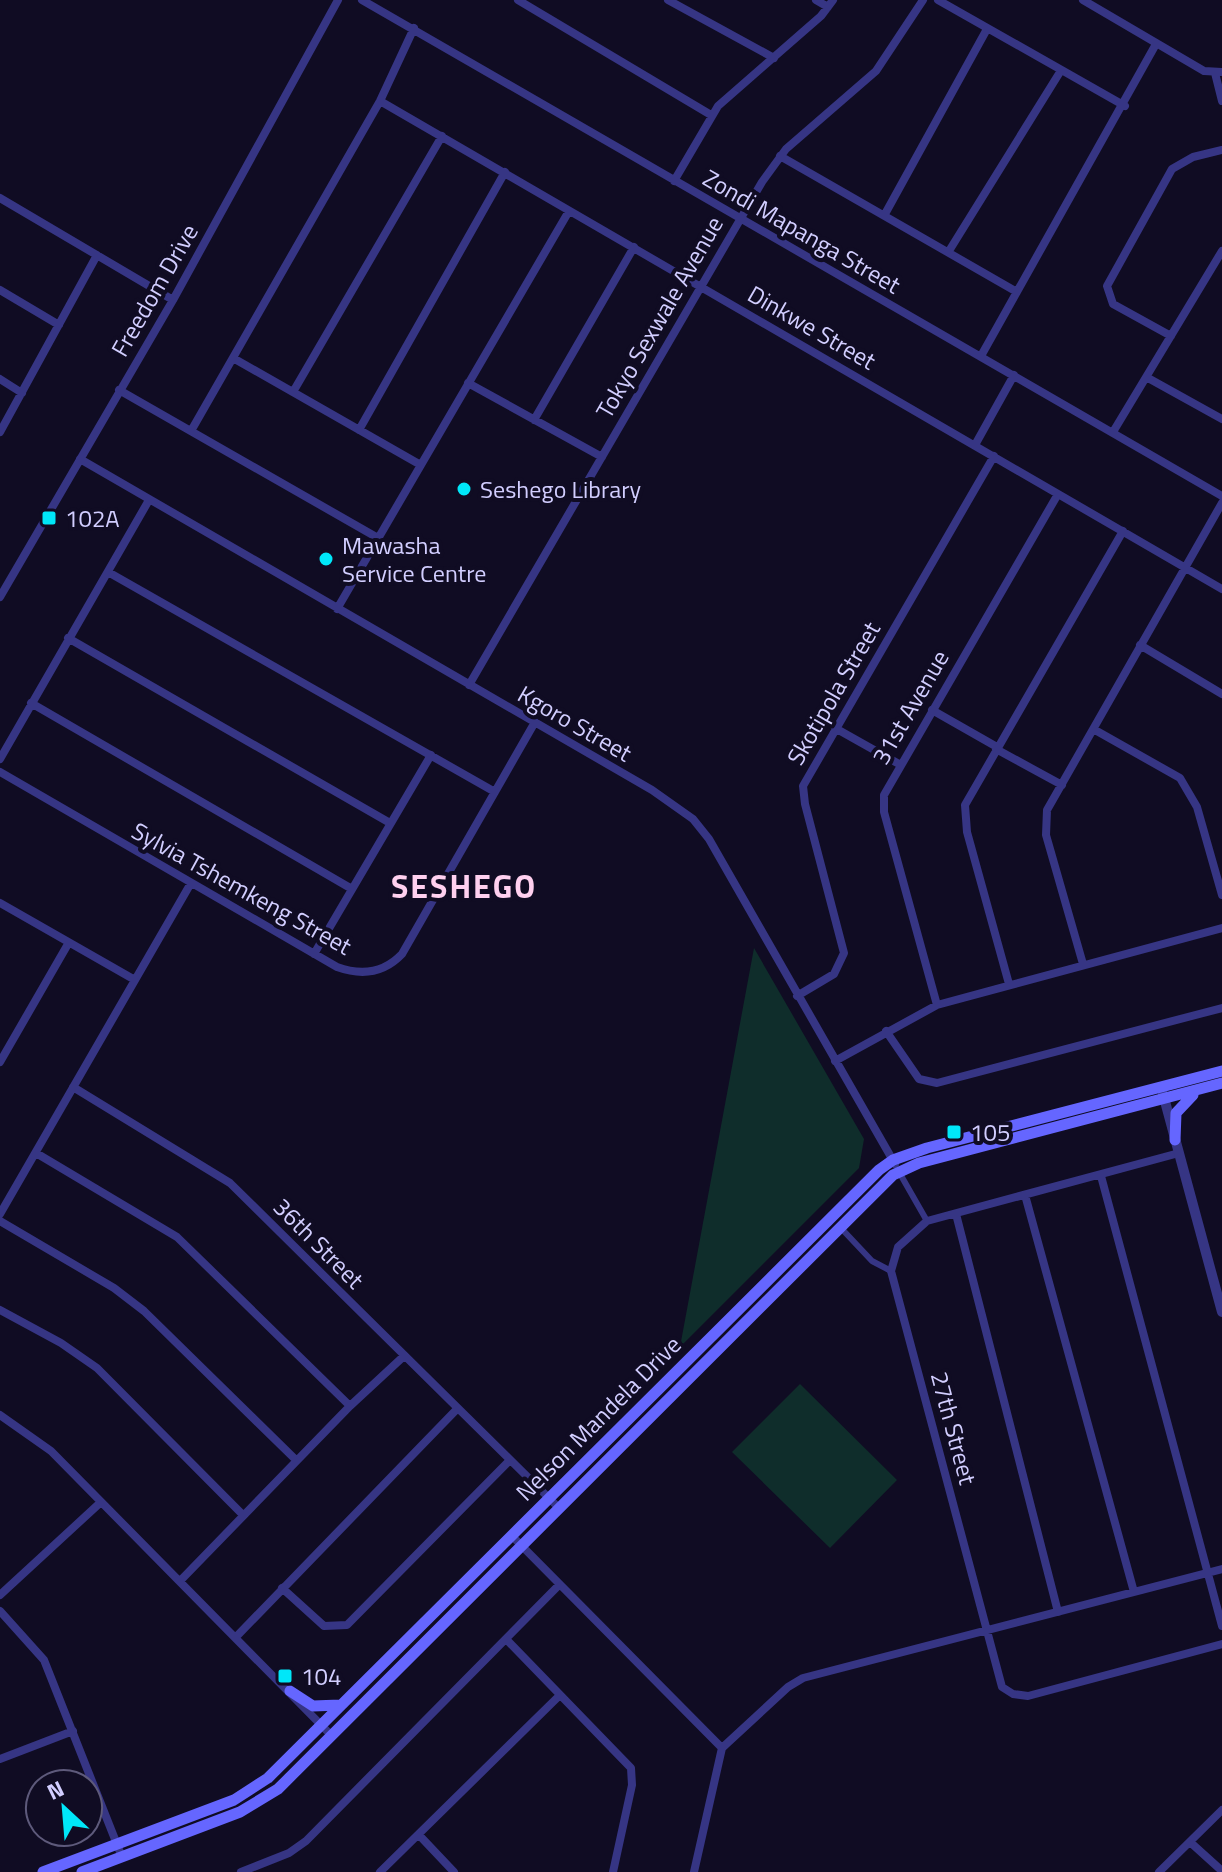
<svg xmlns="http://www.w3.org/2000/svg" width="1222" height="1872" viewBox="0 0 1222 1872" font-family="'Titillium Web',sans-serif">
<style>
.green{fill:#0f2d2b}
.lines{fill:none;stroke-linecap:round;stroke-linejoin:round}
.pedestrian{stroke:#363584;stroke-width:6}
.minor{stroke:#363584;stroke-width:8}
.tertiary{stroke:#363584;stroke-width:10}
.secondary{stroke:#6566ff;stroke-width:11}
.poi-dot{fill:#00e7f9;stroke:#100c23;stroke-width:3}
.labels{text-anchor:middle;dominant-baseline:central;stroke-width:8;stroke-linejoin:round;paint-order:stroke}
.street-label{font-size:24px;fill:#d2ceff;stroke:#100c23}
.poi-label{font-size:24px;fill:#d2ceff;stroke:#100c23;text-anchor:start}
.district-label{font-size:32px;font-weight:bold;letter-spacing:2px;fill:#ffd0ef;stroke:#100c23}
</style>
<rect width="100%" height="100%" fill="#100c23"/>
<path class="green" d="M 754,948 L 864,1139 L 859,1168 L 680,1347 Z
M 800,1384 L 897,1480 L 830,1548 L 732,1452 Z"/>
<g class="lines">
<path class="pedestrian" d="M 899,1172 L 927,1221
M 840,1227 L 872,1261 L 891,1271"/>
<path class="minor" d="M 362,0 L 1222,496
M 518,0 L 711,115
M 668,0 L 774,58
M 816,0 L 828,7
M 938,0 L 1125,106
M 1083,0 L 1204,71 L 1222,72
M 1215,73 L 1222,101
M 380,101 L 1222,589
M 780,156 L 1017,292
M 674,181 L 718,106 L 821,16 L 833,0
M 0,198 L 173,300
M 885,214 L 987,29
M 949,251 L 1060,72
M 0,290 L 59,325
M 1171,336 L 1113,304 L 1107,286 L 1172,169 L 1193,157 L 1222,150
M 981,356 L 1156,44
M 233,358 L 419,464
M 1148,378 L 1222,419
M 0,379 L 22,393
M 468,383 L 602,457
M 119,390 L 378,538
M 293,392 L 442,136
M 534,420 L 634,247
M 359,430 L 505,172
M 191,431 L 380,101 L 414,28
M 0,432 L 97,255
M 1113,432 L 1222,251
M 975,445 L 1014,375
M 80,459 L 652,790 L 693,819 L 709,839 L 895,1164
M 108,572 L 495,792
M 0,597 L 173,300 L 338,0
M 337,609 L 569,211
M 68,638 L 390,823
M 1140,645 L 1222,694
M 469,685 L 762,182 L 786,149 L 876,71 L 923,0
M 31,703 L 352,889
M 932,710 L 997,747
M 835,728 L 899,764
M 1095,730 L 1180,778 L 1197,807 L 1222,895
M 996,749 L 1062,785
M 0,759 L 149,500
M 0,772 L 337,967 C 362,976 384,973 402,954 L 535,722
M 0,903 L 135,980
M 314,954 L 431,755
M 1083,964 L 1046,835 L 1047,810 L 1222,503
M 1009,984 L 967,832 L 965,805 L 1123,531
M 797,996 L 834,974 L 844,953 L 805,804 L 803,786 L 994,456
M 937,1005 L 884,812 L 884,795 L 1058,494
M 886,1031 L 919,1079 L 937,1083 L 1222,1008
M 835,1061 L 937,1005 L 1222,928
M 0,1062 L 68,944
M 73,1087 L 230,1183 L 559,1508
M 36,1153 L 177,1237 L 350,1406
M 1179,1153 L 927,1221 L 898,1247 L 891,1271 L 1002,1687 L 1013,1694 L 1028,1696 L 1222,1644
M 1101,1176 L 1222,1626
M 1025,1195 L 1134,1592
M 0,1214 L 191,883
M 956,1214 L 1058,1612
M 0,1221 L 114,1288 L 144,1311 L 296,1460
M 0,1310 L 61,1343 L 97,1368 L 243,1515
M 0,1415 L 51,1451 L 331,1735
M 511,1535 L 722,1748
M 180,1581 L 350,1406 L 404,1356
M 282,1588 L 324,1626 L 347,1625 L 510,1460
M 0,1595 L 101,1502
M 0,1611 L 44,1660 L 122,1857
M 236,1637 L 457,1409
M 506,1639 L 631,1768 L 632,1785 L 613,1872
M 722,1748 L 788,1687 L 803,1678 L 1222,1569
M 0,1759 L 73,1731
M 419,1835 L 454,1872
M 1190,1842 L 1222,1871
M 241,1872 L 289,1853 L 306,1841 L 559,1585
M 380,1872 L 559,1696
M 694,1872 L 722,1748
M 1159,1872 L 1222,1810"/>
<path class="tertiary" d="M 1163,1094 L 1222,1312"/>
<path class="secondary" d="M 1175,1140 L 1176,1113 L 1193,1095
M 290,1691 L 313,1706 L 340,1705
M 43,1872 L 234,1800 L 268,1778 L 879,1170 L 893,1160 L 927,1148 L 1222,1071
M 82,1872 L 240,1812 L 278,1789 L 893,1175 L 919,1163 L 1222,1083"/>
</g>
<g class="poi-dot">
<circle cx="464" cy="489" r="8"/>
<rect x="41" y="510" width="16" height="16" rx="4"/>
<circle cx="326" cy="559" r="8"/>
<rect x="946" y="1124" width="16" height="16" rx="4"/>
<rect x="277" y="1668" width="16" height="16" rx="4"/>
</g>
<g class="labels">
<g class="street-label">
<text transform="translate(802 231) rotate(30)">Zondi Mapanga Street</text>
<text transform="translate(154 290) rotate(-60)">Freedom Drive</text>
<text transform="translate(659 317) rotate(-60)">Tokyo Sexwale Avenue</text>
<text transform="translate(812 327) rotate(30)">Dinkwe Street</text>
<text transform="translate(833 693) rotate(-60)">Skotipola Street</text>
<text transform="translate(910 707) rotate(-60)">31st Avenue</text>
<text transform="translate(575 723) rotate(30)">Kgoro Street</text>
<text transform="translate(242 888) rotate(29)">Sylvia Tshemkeng Street</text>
<text transform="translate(319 1243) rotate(45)">36th Street</text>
<text transform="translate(598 1418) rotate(-45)">Nelson Mandela Drive</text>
<text transform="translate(954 1428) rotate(75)">27th Street</text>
</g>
<g class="poi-label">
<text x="480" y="489">Seshego Library</text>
<text x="65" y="518">102A</text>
<text x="342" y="545">Mawasha<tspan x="342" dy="28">Service Centre</tspan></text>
<text x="970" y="1132">105</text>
<text x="301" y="1676">104</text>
</g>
<g class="district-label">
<text x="464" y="886">SESHEGO</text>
</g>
</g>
<g transform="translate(64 1808) rotate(334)"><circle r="38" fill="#100c23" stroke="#5e5a7b" stroke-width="2"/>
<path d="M0-6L14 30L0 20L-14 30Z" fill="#00e7f9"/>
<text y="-12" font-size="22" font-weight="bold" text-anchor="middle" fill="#d2ceff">N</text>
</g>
</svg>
